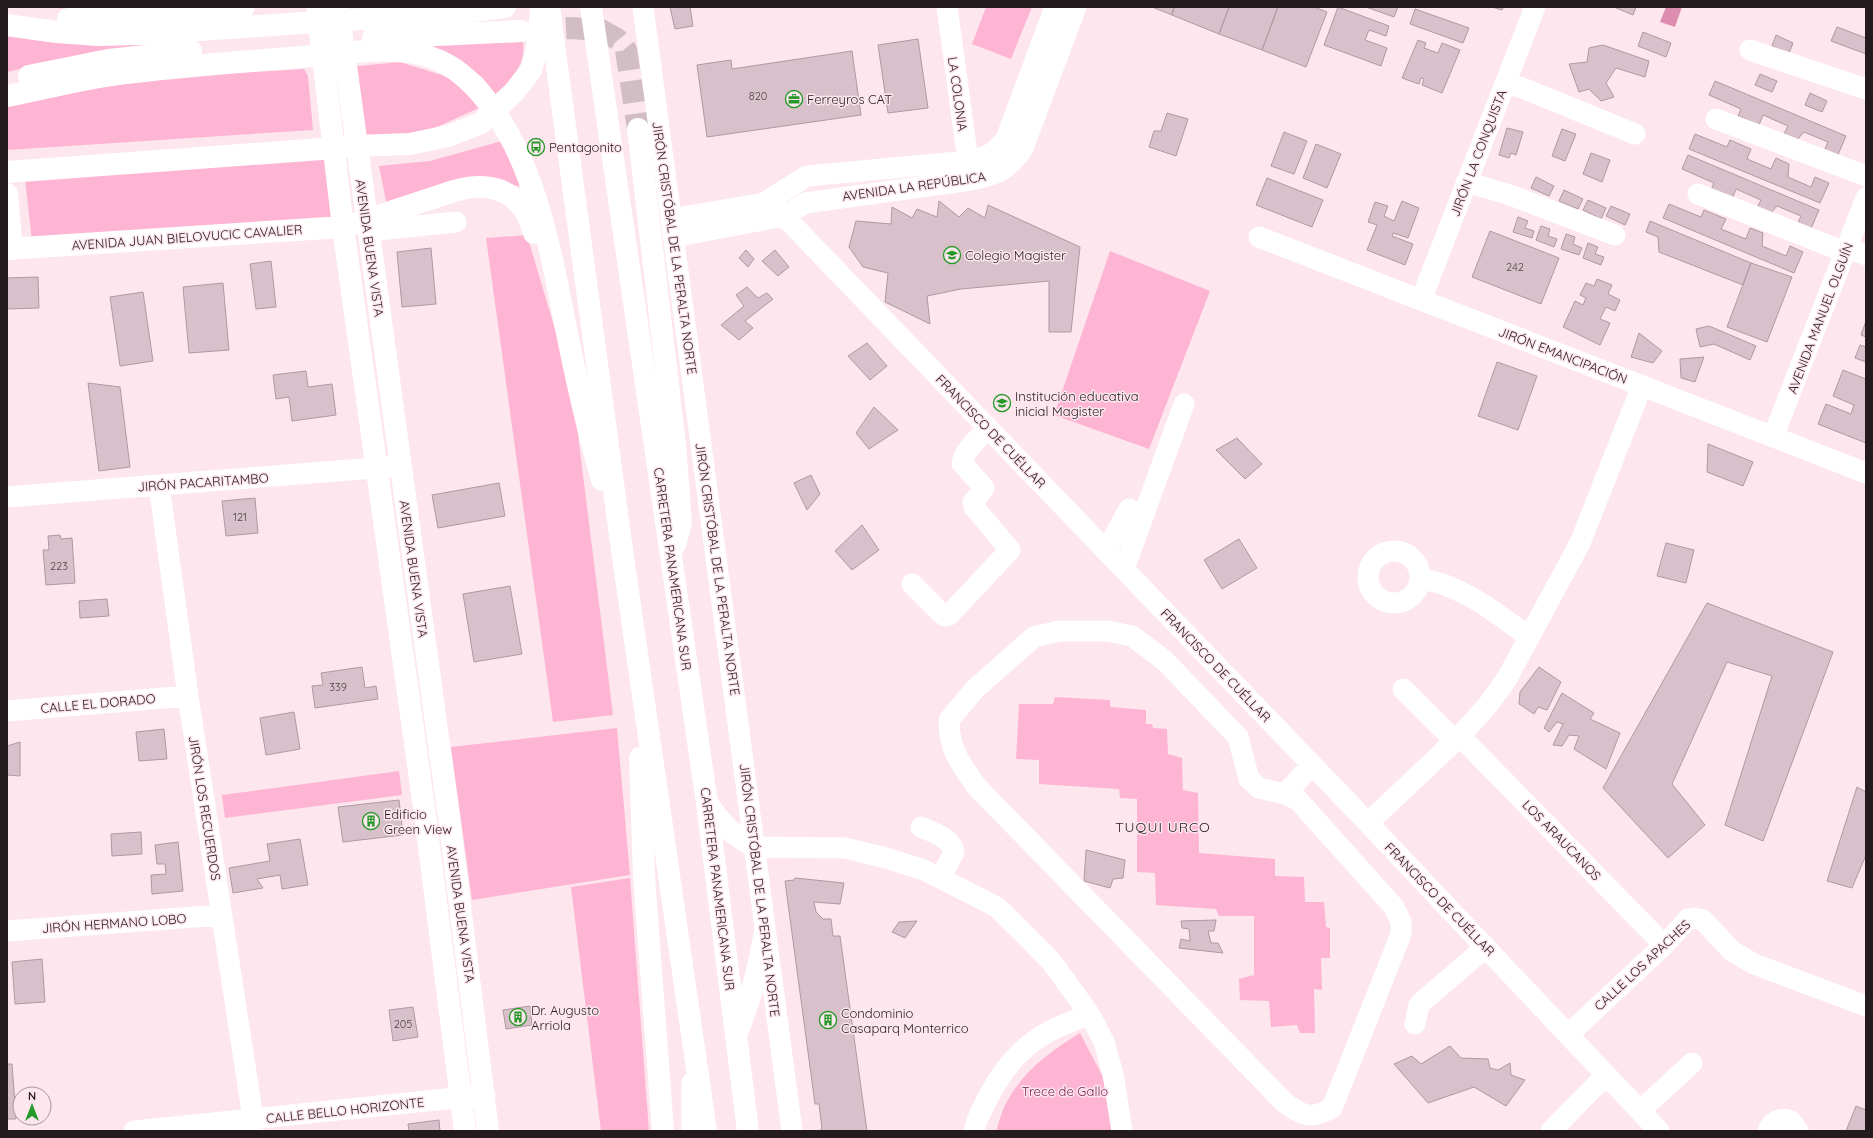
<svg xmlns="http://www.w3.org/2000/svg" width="1873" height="1138" viewBox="0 0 1873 1138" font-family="Quicksand,sans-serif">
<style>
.green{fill:#feb5d3}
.water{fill:#dd8eaf}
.building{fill:#d8c1ca;stroke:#af99a2}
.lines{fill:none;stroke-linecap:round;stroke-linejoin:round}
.highway-tunnel{stroke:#d2bdc5;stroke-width:22;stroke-dasharray:22 11;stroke-linecap:butt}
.minor{stroke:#fff;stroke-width:21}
.major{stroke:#fff;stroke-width:22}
.highway{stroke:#fff;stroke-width:22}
.labels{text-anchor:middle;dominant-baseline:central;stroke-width:3;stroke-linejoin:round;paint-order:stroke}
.number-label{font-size:11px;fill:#51444a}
.street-label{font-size:13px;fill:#241b1f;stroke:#fde6ee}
.poi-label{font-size:13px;fill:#241b1f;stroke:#fde6ee;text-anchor:start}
.park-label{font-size:13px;fill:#791d4d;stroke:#fde6ee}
.neighbourhood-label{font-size:14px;letter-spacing:1px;fill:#241b1f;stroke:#fde6ee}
</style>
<rect width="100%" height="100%" fill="#fde6ee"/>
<path class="green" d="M 38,7 L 136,7 L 91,10 Z
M 986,7 L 1032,7 L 1011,59 L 972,44 Z
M 7,35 L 148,44 L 148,47 L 97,51 L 7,72 Z
M 523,42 C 526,66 511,80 496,95 L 482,77 L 457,60 L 418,44 Z
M 400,62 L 448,77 L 481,107 L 426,132 L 360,139 L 349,67 Z
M 304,69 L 308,76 L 313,130 L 7,150 L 7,105 L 118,80 Z
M 502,141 L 525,187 L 464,179 L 387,206 L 379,166 L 430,161 Z
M 327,158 L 336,217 L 32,241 L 25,179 Z
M 527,235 L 572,387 L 613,715 L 553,722 L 486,238 Z
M 1110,251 L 1210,291 L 1149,449 L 1054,415 Z
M 1055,697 L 1110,700 L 1110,707 L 1146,710 L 1146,724 L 1152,724 L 1153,728 L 1167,729 L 1168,754 L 1182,758 L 1183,790 L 1198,793 L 1199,853 L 1275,859 L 1275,876 L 1304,877 L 1305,902 L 1324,902 L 1326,927 L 1330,928 L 1330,958 L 1321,958 L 1322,990 L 1314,989 L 1315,1033 L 1300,1033 L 1297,1025 L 1271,1027 L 1269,1001 L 1240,1000 L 1239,979 L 1254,975 L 1254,916 L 1219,916 L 1216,909 L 1156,905 L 1155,873 L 1137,872 L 1137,799 L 1120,798 L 1119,789 L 1039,784 L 1039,760 L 1016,759 L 1019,704 L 1053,704 Z
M 617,728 L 630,875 L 472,900 L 451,747 Z
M 399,771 L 402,795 L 225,818 L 222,795 Z
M 630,878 L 649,1131 L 601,1131 L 571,887 Z
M 1080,1033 L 1104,1079 L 1112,1131 L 996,1131 C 999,1123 1001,1113 1005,1105 C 1023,1071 1049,1052 1080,1033 Z"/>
<path class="water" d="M 1666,7 L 1682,7 L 1675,27 L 1660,22 Z"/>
<path class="building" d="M 670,7 L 690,7 L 693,26 L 675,29 Z
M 1152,7 L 1174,7 L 1172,15 Z
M 1174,7 L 1229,7 L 1219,34 L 1172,15 Z
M 1229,7 L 1278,7 L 1262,50 L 1219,34 Z
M 1278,7 L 1314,7 L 1327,12 L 1306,67 L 1262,50 Z
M 1338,7 L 1389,26 L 1386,36 L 1369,30 L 1365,40 L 1387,48 L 1381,66 L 1324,45 Z
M 1366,7 L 1398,7 L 1394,17 Z
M 1492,7 L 1503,7 L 1502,10 Z
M 1614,7 L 1636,7 L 1633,15 Z
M 1415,9 L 1469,28 L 1463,43 L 1410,24 Z
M 1837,27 L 1866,38 L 1866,54 L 1831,41 Z
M 1643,32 L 1671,43 L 1666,57 L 1638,46 Z
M 1776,35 L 1793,43 L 1789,53 L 1772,46 Z
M 918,39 L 928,108 L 888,113 L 878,45 Z
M 1418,40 L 1426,43 L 1424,48 L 1438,53 L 1442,43 L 1460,50 L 1442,93 L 1422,85 L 1424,79 L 1421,78 L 1419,84 L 1402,78 Z
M 1603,45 L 1649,61 L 1645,77 L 1616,68 L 1606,83 L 1614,97 L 1601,101 L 1589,89 L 1579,92 L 1569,64 L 1587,62 L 1589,48 Z
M 852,51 L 861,115 L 707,137 L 697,65 L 731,60 L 732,69 Z
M 1760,74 L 1777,81 L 1772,92 L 1755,85 Z
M 1715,81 L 1846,136 L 1837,157 L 1824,151 L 1828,142 L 1804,132 L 1795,142 L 1783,136 L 1788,126 L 1763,115 L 1759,125 L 1738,116 L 1741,109 L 1709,95 Z
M 1810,93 L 1827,101 L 1822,112 L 1805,105 Z
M 1167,113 L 1188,119 L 1176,156 L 1149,147 L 1154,131 L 1161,131 Z
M 1507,128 L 1523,132 L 1516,155 L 1511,153 L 1509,158 L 1499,155 Z
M 1562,129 L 1576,134 L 1565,161 L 1552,156 Z
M 1284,132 L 1307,141 L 1294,174 L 1271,166 Z
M 1695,134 L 1727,147 L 1730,140 L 1751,149 L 1747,159 L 1771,169 L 1776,158 L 1789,164 L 1788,177 L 1811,187 L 1815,177 L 1829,183 L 1820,203 L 1689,149 Z
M 1316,144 L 1341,154 L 1327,188 L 1303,178 Z
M 1591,153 L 1610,160 L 1602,182 L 1583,174 Z
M 1688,155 L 1819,210 L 1810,231 L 1797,225 L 1801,216 L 1777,206 L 1769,215 L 1756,210 L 1761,200 L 1736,189 L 1732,199 L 1711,190 L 1714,183 L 1682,169 Z
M 1536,177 L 1554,186 L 1549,196 L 1531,188 Z
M 1267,178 L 1323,200 L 1312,227 L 1256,205 Z
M 1564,190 L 1583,199 L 1578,209 L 1559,201 Z
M 1588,200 L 1606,208 L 1601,219 L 1583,210 Z
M 939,201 L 959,217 L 968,208 L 985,218 L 988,205 L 1080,247 L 1071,332 L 1049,332 L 1049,281 L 961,289 L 927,296 L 930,324 L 885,302 L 888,273 L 863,267 L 849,247 L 856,221 L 891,224 L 892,207 L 912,218 L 917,209 L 937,217 Z
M 1402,201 L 1419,208 L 1408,238 L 1393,233 L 1392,236 L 1413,244 L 1405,265 L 1367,250 L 1377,225 L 1368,222 L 1375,202 L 1388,206 L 1384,216 L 1394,221 Z
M 1669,204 L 1701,217 L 1704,210 L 1726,219 L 1721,229 L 1746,239 L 1750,228 L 1763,233 L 1762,246 L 1786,256 L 1790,246 L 1803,252 L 1794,273 L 1663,218 Z
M 1611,206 L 1630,214 L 1625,225 L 1606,216 Z
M 1518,217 L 1528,221 L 1525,228 L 1534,231 L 1532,238 L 1513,232 Z
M 1650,221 L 1751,263 L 1743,285 L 1659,252 L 1658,237 L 1646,232 Z
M 1541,226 L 1550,229 L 1548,236 L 1557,239 L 1554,247 L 1536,240 Z
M 1490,231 L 1559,258 L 1541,304 L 1472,277 Z
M 1566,234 L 1575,237 L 1573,244 L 1582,248 L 1579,255 L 1561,249 Z
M 1588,243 L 1598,247 L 1595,254 L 1604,257 L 1601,265 L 1583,258 Z
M 431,248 L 436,304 L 402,307 L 397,252 Z
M 746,250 L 754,259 L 748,267 L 739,258 Z
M 775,250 L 789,267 L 778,276 L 762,261 Z
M 271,261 L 276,307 L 256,309 L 250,264 Z
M 1751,263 L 1792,277 L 1767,342 L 1727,327 Z
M 38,277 L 39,308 L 7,309 L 7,278 Z
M 1597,279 L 1612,285 L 1608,294 L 1620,300 L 1615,311 L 1606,307 L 1600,319 L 1610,323 L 1600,345 L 1563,327 L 1575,301 L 1583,305 L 1586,298 L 1580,295 L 1586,283 L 1594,286 Z
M 223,283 L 229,350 L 189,353 L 183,287 Z
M 747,287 L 758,298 L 767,293 L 773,299 L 745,321 L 753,328 L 739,340 L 721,325 L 744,306 L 736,295 Z
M 143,292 L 153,361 L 120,366 L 110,297 Z
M 1866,321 L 1866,337 L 1861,335 Z
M 1709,326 L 1756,346 L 1750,360 L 1714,344 L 1700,347 L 1696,329 Z
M 1639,333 L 1662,351 L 1653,363 L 1631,357 Z
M 867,343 L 887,366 L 870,380 L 848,356 Z
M 1860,345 L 1866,347 L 1866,362 L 1855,358 Z
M 1704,357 L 1695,382 L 1681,378 L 1680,359 Z
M 1497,362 L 1537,376 L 1518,430 L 1478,416 Z
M 1843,370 L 1866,379 L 1866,443 L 1818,424 L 1826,404 L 1851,414 L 1854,405 L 1833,396 Z
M 306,371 L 308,387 L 332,384 L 336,415 L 292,421 L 289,397 L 276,399 L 273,375 Z
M 88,383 L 120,387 L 130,467 L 99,471 Z
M 874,407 L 898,430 L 869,449 L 856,433 Z
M 1237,438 L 1262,464 L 1245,479 L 1216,450 Z
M 1708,444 L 1753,462 L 1743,486 L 1707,472 Z
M 811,475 L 820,494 L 807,510 L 794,483 Z
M 499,483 L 505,516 L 438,528 L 432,495 Z
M 255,498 L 258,533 L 226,536 L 222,501 Z
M 862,525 L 879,550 L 852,570 L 835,551 Z
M 60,535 L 61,539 L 72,538 L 75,583 L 46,585 L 43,550 L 49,550 L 48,536 Z
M 1239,539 L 1257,568 L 1222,589 L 1204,560 Z
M 1666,543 L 1694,550 L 1686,583 L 1657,576 Z
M 510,586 L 522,654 L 474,662 L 463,594 Z
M 107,599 L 109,616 L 80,618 L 79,601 Z
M 1707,603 L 1833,652 L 1763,841 L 1725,825 L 1772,676 L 1727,662 L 1672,784 L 1705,825 L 1668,858 L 1603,788 Z
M 362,667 L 365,688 L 376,686 L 378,699 L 315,708 L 312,686 L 323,685 L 321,673 Z
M 1539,667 L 1561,682 L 1547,710 L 1538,707 L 1534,714 L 1519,704 L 1520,692 Z
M 1562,693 L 1594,713 L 1590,719 L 1620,733 L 1606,769 L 1574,749 L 1579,736 L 1569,735 L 1562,746 L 1553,745 L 1563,724 L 1557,722 L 1549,732 L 1544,728 Z
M 294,712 L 300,749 L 266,755 L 260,718 Z
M 164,729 L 167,759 L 139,761 L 136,732 Z
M 20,742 L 20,776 L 7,775 L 7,746 Z
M 1857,787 L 1866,792 L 1866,855 L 1852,888 L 1827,881 Z
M 399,800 L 403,835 L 343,842 L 338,807 Z
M 141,832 L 142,854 L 112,856 L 111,834 Z
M 300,839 L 308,885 L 282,889 L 280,875 L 257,879 L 263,888 L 233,893 L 229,868 L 270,861 L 267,844 Z
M 178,842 L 183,891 L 152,894 L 151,875 L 166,874 L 165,864 L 157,864 L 155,845 Z
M 1086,850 L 1125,860 L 1123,878 L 1113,879 L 1110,888 L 1084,881 Z
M 795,878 L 844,883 L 840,904 L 814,902 L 816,912 L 823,919 L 831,919 L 833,936 L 840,936 L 867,1131 L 819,1131 L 822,1129 L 819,1104 L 815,1104 L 785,881 L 794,880 Z
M 1216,920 L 1214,931 L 1208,931 L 1211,943 L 1218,943 L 1223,953 L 1179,948 L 1181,939 L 1190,941 L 1189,929 L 1182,928 L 1181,921 Z
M 917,921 L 905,938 L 892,932 L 899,922 Z
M 42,959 L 45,1002 L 15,1004 L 12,962 Z
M 530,1006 L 532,1025 L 506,1029 L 503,1010 Z
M 413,1007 L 418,1037 L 393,1041 L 389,1010 Z
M 1450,1046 L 1461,1058 L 1488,1059 L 1490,1068 L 1498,1070 L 1510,1063 L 1511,1075 L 1525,1080 L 1506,1106 L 1474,1087 L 1428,1103 L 1394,1064 L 1412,1056 L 1421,1064 Z
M 7,1064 L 12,1064 L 16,1119 L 7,1119 Z
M 1856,1106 L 1866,1110 L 1866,1131 L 1846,1131 Z
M 439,1120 L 440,1131 L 409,1131 L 408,1124 Z"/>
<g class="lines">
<path class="highway-tunnel" d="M 533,30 L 570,28 L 601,30 L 617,39 L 626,50 L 638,129"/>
<path class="minor" d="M 643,7 L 792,1131
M 947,7 L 970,175
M 1750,50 L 1866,89
M 1505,83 L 1525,89 L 1635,134
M 1716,119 L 1866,176
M 1466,182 L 1510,195 L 1615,235
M 1698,194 L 1845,252
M 773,199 L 784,216 L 1368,823 L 1659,1131
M 671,219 L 764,203 L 807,176 L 968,161 C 987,157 994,154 1006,139 L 1055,7
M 368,231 L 456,222
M 673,237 L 784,216 L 805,203 L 971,180 C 996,175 1009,170 1023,148 L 1076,7
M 1259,237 L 1866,473
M 1847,248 L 1866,255
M 1421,300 L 1535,7
M 1773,437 L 1866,198
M 159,485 L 188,696 L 255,1131
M 7,497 L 400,466
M 1105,549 L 1111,542 L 1129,509
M1368 577a26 26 0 1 1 52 0a26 26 0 1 1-52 0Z
M 1124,569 L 1184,404
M 1421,579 C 1460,584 1496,613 1528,636
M 912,584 L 941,613 L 945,616 L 949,615 L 1010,550 L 974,507 L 973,503 L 984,488 L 962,463 C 965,449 979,438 988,428
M 1059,631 L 1108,631 L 1132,636 L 1164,660 L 1238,737 L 1249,779 L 1259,788 L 1285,794 L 1298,800 L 1394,907 L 1401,922 L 1401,934 L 1332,1108 C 1311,1120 1303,1116 1285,1103 L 977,787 C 960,763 949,750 949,720 L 975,689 L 1034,637 Z
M 1403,689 L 1455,741
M 7,711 L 188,696
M 1460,736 L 1664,945
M 1285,794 L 1312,765
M 1368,823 L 1460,736 L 1488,705 L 1506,680 L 1580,543 L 1642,386
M 921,827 C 932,832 952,838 954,852 L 941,877
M 755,847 L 845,848 L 886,858 L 924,870 L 997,907 L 1051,961 L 1090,1015 L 1104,1042 L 1113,1074 L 1122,1131
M 7,931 L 222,915
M 1415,1024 L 1419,1005 L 1423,1001 L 1486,947
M 1569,1034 L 1664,945 L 1688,919 L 1694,918 L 1703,920 L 1732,951 L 1754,964 L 1866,1006
M 1640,1111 L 1692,1063
M 134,1131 L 485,1095
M 692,1131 L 692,1083
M 974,1131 C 977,1117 983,1107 990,1094 C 1014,1049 1042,1030 1090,1015
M 1551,1131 L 1606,1075
M 1768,1131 C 1772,1120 1781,1117 1791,1121 L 1798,1131"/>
<path class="major" d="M 317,7 L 343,227 L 425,815 L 465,1131
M 338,7 L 450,825 L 488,1131
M 7,172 L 349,147
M 7,194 L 12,249
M 7,249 L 343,227 L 356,223"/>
<path class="highway" d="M 549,7 L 622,550 L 706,1131
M 591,7 L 707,803 L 748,1131
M 68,19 L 105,19 L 244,7
M 7,25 L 57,32 L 98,35 L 140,34 L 465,12 L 505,7
M 373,38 L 521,31
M 29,76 L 109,60 L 191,51
M 7,96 C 44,89 80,79 118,74 C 179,66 240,62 302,57 C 346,54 399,42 440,61 C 482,80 513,136 528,177 C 545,221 554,267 563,313 C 574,369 586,425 602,480
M 638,129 L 675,444 L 681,523 L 675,544
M 356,146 L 410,144 L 448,136 L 481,123 L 515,91 L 531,70 L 536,53 L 541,10
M 366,220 L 454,191 C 494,180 523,192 534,233
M 640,758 L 644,876 L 663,1131
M 708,804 C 721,824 734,836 755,847
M 737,1032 C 751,1000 759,966 765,932"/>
</g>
<defs>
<g id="office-ring" transform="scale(0.9)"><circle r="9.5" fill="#fde6ee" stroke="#279928" stroke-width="1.5"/><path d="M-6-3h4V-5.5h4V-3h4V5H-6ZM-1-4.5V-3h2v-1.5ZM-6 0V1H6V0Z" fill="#279928"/></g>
<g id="bus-ring" transform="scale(0.9)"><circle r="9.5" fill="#fde6ee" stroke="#279928" stroke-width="1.5"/><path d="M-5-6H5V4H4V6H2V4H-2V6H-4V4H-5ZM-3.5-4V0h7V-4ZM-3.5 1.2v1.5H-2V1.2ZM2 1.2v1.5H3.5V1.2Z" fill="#279928"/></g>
<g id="school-ring" transform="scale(0.9)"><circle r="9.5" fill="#fde6ee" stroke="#279928" stroke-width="1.5"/><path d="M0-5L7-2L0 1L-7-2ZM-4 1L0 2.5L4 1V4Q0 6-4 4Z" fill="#279928"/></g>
<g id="building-ring" transform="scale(0.9)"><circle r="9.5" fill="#fde6ee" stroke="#279928" stroke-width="1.5"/><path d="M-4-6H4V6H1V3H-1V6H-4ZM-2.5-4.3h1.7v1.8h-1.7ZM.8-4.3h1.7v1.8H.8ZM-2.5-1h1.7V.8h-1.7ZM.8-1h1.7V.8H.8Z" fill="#279928"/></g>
</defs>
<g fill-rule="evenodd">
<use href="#office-ring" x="794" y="99"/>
<use href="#bus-ring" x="536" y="147"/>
<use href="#school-ring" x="952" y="255"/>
<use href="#school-ring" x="1002" y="403"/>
<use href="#building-ring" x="371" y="821"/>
<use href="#building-ring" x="518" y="1017"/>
<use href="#building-ring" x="828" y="1020"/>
</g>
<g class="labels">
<g class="number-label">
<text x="758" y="96">820</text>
<text x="1515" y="267">242</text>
<text x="240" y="517">121</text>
<text x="59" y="566">223</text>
<text x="338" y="687">339</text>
<text x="403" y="1024">205</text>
</g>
<g class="street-label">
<text transform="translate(958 94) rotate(82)">LA COLONIA</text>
<text transform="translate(1478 153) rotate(-69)">JIRÓN LA CONQUISTA</text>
<text transform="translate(914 186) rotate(-8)">AVENIDA LA REPÚBLICA</text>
<text transform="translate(187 237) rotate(-4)">AVENIDA JUAN BIELOVUCIC CAVALIER</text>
<text transform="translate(370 248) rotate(82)">AVENIDA BUENA VISTA</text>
<text transform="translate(675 248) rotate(82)">JIRÓN CRISTÓBAL DE LA PERALTA NORTE</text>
<text transform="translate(1820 318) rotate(-69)">AVENIDA MANUEL OLGUÍN</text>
<text transform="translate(1563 355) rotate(21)">JIRÓN EMANCIPACIÓN</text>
<text transform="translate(991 431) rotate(46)">FRANCISCO DE CUÉLLAR</text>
<text transform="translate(203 482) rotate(-4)">JIRÓN PACARITAMBO</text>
<text transform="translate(414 569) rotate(82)">AVENIDA BUENA VISTA</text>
<text transform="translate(673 569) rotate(82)">CARRETERA PANAMERICANA SUR</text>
<text transform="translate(718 569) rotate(82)">JIRÓN CRISTÓBAL DE LA PERALTA NORTE</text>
<text transform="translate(1216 665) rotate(46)">FRANCISCO DE CUÉLLAR</text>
<text transform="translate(98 703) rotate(-5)">CALLE EL DORADO</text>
<text transform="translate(205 808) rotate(81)">JIRÓN LOS RECUERDOS</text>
<text transform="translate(1562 840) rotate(46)">LOS ARAUCANOS</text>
<text transform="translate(718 889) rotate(83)">CARRETERA PANAMERICANA SUR</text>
<text transform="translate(760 890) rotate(83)">JIRÓN CRISTÓBAL DE LA PERALTA NORTE</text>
<text transform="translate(1440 899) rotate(46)">FRANCISCO DE CUÉLLAR</text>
<text transform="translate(461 914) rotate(82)">AVENIDA BUENA VISTA</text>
<text transform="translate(114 923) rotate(-4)">JIRÓN HERMANO LOBO</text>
<text transform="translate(1642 965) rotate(-43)">CALLE LOS APACHES</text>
<text transform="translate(345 1110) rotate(-6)">CALLE BELLO HORIZONTE</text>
</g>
<g class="poi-label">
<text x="807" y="99">Ferreyros CAT</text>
<text x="549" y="147">Pentagonito</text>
<text x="965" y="255">Colegio Magister</text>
<text x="1015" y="396">Institución educativa<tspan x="1015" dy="15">inicial Magister</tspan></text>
<text x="384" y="814">Edificio<tspan x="384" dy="15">Green View</tspan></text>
<text x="531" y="1010">Dr. Augusto<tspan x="531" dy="15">Arriola</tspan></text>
<text x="841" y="1013">Condominio<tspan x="841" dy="15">Casaparq Monterrico</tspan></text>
</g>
<g class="park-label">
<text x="1065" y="1091">Trece de Gallo</text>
</g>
<g class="neighbourhood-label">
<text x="1163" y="827">TUQUI URCO</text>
</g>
</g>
<rect width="1873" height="1138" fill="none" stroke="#241b1f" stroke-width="16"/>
<g transform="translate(32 1106)"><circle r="19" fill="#fde6ee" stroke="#a6959b"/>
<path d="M0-3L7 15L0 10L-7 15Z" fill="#279928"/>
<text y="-6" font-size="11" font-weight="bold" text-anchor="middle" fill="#241b1f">N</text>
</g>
</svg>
